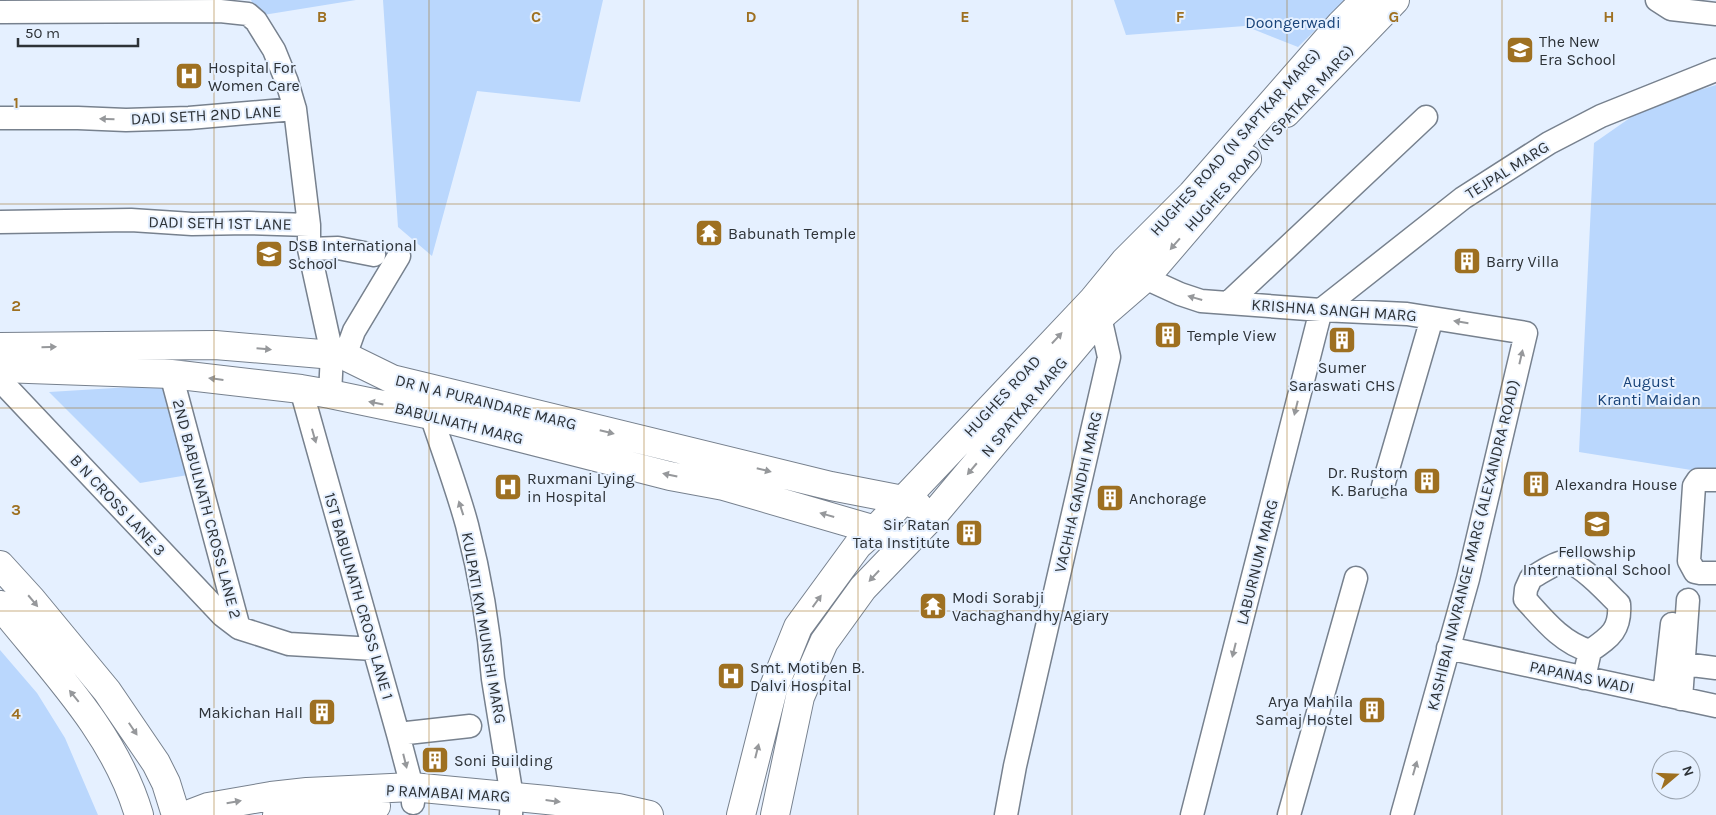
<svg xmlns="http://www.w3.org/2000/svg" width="1716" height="815" viewBox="0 0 1716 815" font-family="Karla,sans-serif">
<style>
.green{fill:#bad7fd}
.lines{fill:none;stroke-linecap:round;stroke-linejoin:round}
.minor-casing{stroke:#77818e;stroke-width:25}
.major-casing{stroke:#77818e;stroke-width:30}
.minor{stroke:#fff;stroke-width:22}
.major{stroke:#fff;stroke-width:28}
.oneway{fill:#96989b}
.grid{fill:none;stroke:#9e7021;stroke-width:1;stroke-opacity:0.55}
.labels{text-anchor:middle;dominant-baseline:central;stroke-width:4;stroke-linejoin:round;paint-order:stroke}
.park-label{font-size:16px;fill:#184379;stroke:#e5f0ff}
.poi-label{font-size:16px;fill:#2d3237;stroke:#e5f0ff;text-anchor:start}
.street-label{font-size:16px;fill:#2d3237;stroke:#e5f0ff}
.grid-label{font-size:16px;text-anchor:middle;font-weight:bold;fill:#9e7021;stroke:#e5f0ff;stroke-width:4;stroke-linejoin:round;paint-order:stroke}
</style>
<rect width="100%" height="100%" fill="#e5f0ff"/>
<path class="green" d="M 251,0 L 356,0 L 257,16 Z
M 383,0 L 603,0 L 580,102 L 477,91 L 432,256 L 398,227 Z
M 1114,0 L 1346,0 L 1298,47 L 1245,26 L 1126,35 Z
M 1716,85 L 1716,474 L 1579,452 L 1594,143 L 1647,106 Z
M 164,385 L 194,474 L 140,483 L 49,392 Z
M 0,650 L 37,693 L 65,738 L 98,815 L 0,815 Z"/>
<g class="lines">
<g class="minor-casing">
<path id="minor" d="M 1657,0 L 1671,9 L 1716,14
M 0,12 L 220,11 L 248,14 L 256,21 L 274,50 L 287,82 L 295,109 L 309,225 L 309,249 L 332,354 L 330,394
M 0,118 L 78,118 L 126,120 L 189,118 L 295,109
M 0,222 L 131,220 L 192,224 L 248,223 L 309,225
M 309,249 L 338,248 L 374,255
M 1145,278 L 1180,294 L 1201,301 L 1321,310 L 1407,314 L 1526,333 L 1468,579 L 1402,815
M 1228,303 L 1426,117
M 345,356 L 354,331 L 399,256
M 171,374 L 239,628 L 289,644 L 374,649
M 0,380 L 222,615 L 239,628
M 301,389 L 398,734 L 412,787 L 413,803
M 431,415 C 443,451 457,488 467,525 C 480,575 489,628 493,679 L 512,797 L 511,815
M 1716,480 L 1698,480 L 1694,486 L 1689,561 L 1695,572 L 1700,573 L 1716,573
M 1383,486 L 1432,318
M 1448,648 L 1716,706
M 1684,664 L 1716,668
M 1584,678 L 1590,651 C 1610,637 1621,630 1619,604 C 1607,593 1580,561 1563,562 C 1554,563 1539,574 1531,578 L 1526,589 L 1525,599 C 1544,620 1562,643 1590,651
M 1664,695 L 1672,624
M 1681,699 L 1688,600
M 398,734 L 470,726
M 1006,815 L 1015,766 L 1109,357 L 1100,317
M 1192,815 L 1321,310 L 1463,198 L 1549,143 L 1601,116 L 1716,70
M 1289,815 L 1356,578"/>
</g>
<g class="major-casing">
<path id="major" d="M 1286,113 L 1395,0
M 0,347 L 215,345 L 345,356 L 392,379 L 831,486 L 903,500 L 917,505
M 0,368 L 171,374 L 301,389 L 330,394 L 431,415 L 670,476 L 724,486 L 889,534
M 0,565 L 31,599 L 107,691 L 156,763 L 166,783 L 176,815
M 0,605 C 52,670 115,733 139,815
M 187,815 L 208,807 L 271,796 L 307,792 L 412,787 L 547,800 L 618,808 L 649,815
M 277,815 L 376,806
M 741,815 L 773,689 L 798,627 L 858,545 L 876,529 L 1093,300 L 1125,261 L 1192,194 L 1341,24 L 1365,0
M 775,815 L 800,697 L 824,642 L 863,588 L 936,512 L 1100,317 L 1145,278 L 1247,159"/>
</g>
<use href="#minor" class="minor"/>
<use href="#major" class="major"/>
</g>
<defs><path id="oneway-solid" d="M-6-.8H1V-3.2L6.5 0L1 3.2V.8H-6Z" transform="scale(1.25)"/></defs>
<g class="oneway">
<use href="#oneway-solid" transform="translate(107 119) rotate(-178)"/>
<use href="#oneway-solid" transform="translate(1175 244) rotate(131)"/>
<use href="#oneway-solid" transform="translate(1195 298) rotate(-164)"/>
<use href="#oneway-solid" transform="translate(1461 322) rotate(-171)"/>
<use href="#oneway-solid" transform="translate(1057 338) rotate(-47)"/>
<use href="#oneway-solid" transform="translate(49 347) rotate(-1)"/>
<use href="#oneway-solid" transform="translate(264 349) rotate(5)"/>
<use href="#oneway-solid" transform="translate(1521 357) rotate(-77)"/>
<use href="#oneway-solid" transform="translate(216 379) rotate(-173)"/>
<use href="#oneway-solid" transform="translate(376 403) rotate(-169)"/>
<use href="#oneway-solid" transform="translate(1296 408) rotate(104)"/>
<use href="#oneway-solid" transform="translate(607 432) rotate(14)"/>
<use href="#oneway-solid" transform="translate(314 436) rotate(74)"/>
<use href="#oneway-solid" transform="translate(972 469) rotate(130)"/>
<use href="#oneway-solid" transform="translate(764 470) rotate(14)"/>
<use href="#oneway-solid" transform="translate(670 475) rotate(-168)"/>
<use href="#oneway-solid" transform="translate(461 508) rotate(-108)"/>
<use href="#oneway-solid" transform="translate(827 515) rotate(-164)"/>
<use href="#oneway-solid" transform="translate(874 576) rotate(133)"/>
<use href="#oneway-solid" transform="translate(33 601) rotate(50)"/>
<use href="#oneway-solid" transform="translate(817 601) rotate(-54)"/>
<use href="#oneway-solid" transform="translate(1234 650) rotate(104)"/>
<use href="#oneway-solid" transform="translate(74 696) rotate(-129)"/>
<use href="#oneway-solid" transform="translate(133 729) rotate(56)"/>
<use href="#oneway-solid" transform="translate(757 751) rotate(-76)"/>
<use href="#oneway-solid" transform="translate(405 761) rotate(76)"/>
<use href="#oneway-solid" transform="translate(1415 768) rotate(-74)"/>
<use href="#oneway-solid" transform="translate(553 801) rotate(7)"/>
<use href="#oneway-solid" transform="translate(234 802) rotate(-10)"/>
</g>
<path class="grid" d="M 214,0 L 214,815M 429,0 L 429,815M 644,0 L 644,815M 858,0 L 858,815M 1072,0 L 1072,815M 1287,0 L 1287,815M 1502,0 L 1502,815M 0,204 L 1716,204M 0,408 L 1716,408M 0,611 L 1716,611"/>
<defs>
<g id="school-square" transform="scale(1.4375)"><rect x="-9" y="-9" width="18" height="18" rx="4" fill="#9e7021" stroke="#e5f0ff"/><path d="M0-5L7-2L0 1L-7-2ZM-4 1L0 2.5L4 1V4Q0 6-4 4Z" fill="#fff"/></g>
<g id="hospital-square" transform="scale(1.4375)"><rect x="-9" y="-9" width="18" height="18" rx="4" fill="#9e7021" stroke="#e5f0ff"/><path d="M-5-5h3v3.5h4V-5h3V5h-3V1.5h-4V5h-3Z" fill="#fff"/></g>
<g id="temple-square" transform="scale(1.4375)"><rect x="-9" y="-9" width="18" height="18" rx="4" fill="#9e7021" stroke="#e5f0ff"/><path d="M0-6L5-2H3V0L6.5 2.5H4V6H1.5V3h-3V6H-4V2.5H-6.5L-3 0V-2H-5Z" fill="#fff"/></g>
<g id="building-square" transform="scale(1.4375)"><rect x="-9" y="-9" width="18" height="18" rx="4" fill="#9e7021" stroke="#e5f0ff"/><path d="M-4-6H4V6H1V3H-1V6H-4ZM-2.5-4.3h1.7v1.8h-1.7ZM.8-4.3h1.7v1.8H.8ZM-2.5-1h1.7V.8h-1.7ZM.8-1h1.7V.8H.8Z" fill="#fff"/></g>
</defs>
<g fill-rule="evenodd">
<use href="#school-square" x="1520" y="50"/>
<use href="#hospital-square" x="189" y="76"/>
<use href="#temple-square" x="709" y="233"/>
<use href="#school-square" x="269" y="254"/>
<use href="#building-square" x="1467" y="261"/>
<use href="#building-square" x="1168" y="335"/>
<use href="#building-square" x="1342" y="340"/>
<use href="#building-square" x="1427" y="481"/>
<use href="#building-square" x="1536" y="484"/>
<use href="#hospital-square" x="508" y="487"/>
<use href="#building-square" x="1110" y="498"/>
<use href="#school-square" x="1597" y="524"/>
<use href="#building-square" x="969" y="533"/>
<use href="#temple-square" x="933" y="606"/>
<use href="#hospital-square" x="731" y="676"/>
<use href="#building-square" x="1372" y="710"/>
<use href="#building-square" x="322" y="712"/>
<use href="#building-square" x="435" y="760"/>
</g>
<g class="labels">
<g class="park-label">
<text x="1293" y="22">Doongerwadi</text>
<text x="1649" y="381">August<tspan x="1649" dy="18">Kranti Maidan</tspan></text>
</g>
<g class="poi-label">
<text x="1539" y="41">The New<tspan x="1539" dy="18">Era School</tspan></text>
<text x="208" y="67">Hospital For<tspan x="208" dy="18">Women Care</tspan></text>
<text x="728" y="233">Babunath Temple</text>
<text x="288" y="245">DSB International<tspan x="288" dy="18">School</tspan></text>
<text x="1486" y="261">Barry Villa</text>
<text x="1187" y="335">Temple View</text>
<text x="1342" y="367" text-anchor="middle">Sumer<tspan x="1342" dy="18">Saraswati CHS</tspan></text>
<text x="1408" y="472" text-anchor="end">Dr. Rustom<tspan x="1408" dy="18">K. Barucha</tspan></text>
<text x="527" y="478">Ruxmani Lying<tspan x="527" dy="18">in Hospital</tspan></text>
<text x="1555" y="484">Alexandra House</text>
<text x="1129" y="498">Anchorage</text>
<text x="950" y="524" text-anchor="end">Sir Ratan<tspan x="950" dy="18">Tata Institute</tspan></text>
<text x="1597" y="551" text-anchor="middle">Fellowship<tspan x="1597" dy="18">International School</tspan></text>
<text x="952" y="597">Modi Sorabji<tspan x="952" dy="18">Vachaghandhy Agiary</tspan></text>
<text x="750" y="667">Smt. Motiben B.<tspan x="750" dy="18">Dalvi Hospital</tspan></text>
<text x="1353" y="701" text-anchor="end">Arya Mahila<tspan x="1353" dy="18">Samaj Hostel</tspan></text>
<text x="303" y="712" text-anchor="end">Makichan Hall</text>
<text x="454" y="760">Soni Building</text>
</g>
<g class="street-label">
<text transform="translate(206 115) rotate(-3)">DADI SETH 2ND LANE</text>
<text transform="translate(1269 138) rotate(-48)">HUGHES ROAD (N SPATKAR MARG)</text>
<text transform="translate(1235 142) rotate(-48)">HUGHES ROAD (N SAPTKAR MARG)</text>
<text transform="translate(1507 170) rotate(-32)">TEJPAL MARG</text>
<text transform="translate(220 223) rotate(1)">DADI SETH 1ST LANE</text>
<text transform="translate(1334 310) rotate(4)">KRISHNA SANGH MARG</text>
<text transform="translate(1002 396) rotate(-47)">HUGHES ROAD</text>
<text transform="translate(486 402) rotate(14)">DR N A PURANDARE MARG</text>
<text transform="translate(1024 407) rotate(-50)">N SPATKAR MARG</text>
<text transform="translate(459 423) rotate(14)">BABULNATH MARG</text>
<text transform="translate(1078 492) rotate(-77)">VACHHA GANDHI MARG</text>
<text transform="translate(118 505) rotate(47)">B N CROSS LANE 3</text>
<text transform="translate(207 509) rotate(75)">2ND BABULNATH CROSS LANE 2</text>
<text transform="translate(1473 545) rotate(-76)">KASHIBAI NAVRANGE MARG (ALEXANDRA ROAD)</text>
<text transform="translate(1257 562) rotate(-76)">LABURNUM MARG</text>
<text transform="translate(359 596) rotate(74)">1ST BABULNATH CROSS LANE 1</text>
<text transform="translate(484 628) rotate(80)">KULPATI KM MUNSHI MARG</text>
<text transform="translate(1582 677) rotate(12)">PAPANAS WADI</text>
<text transform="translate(448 793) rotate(3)">P RAMABAI MARG</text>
</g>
</g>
<g class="grid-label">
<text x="322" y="22">B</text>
<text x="536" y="22">C</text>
<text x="751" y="22">D</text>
<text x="965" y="22">E</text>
<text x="1180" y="22">F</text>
<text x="1394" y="22">G</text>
<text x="1609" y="22">H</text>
<text x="16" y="108">1</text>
<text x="16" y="311">2</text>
<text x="16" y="515">3</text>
<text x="16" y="719">4</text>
</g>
<g transform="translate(1676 775) rotate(71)"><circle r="24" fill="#e5f0ff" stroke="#9ba4af"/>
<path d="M0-4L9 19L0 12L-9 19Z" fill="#9e7021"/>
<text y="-8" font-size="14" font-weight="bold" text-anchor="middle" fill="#2d3237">N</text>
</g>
<path d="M18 38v8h120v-8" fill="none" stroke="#2d3237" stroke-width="2.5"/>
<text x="25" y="38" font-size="15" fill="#2d3237" stroke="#e5f0ff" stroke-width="4" paint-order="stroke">50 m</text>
</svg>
